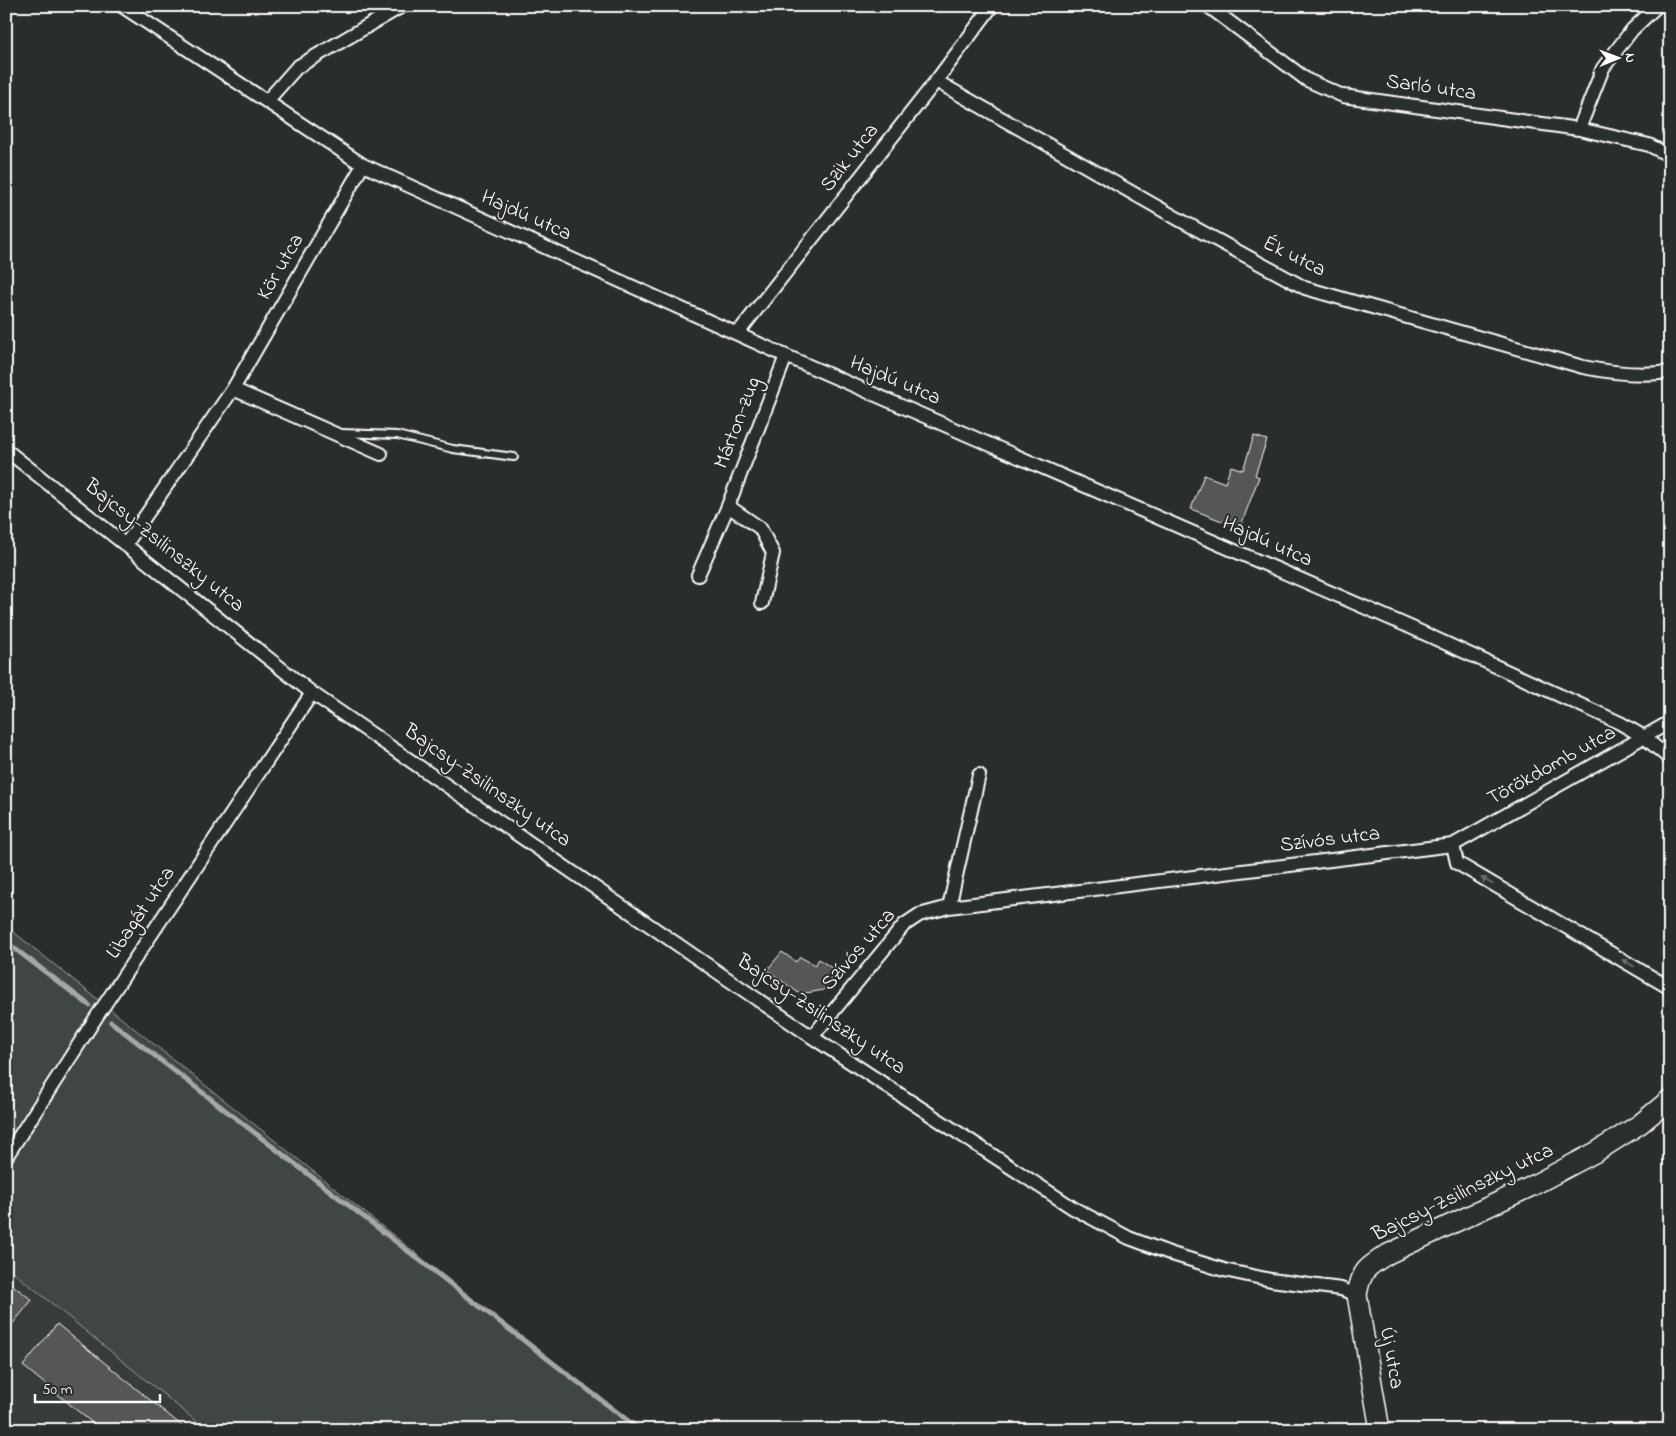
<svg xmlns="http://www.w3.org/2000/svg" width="1676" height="1436" viewBox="0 0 1676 1436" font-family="'Indie Flower',sans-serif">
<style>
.built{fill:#373a3b}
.green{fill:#414445;stroke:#a0a2a2}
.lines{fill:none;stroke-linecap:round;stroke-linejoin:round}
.stream{stroke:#a6a7a7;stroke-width:5}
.building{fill:#555758;stroke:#fff}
.lane-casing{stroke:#fff;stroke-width:10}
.street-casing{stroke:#fff;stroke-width:16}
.secondary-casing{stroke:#fff;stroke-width:22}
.lane{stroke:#2a2d2e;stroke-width:6}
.street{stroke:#2a2d2e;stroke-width:12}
.secondary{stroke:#2a2d2e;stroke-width:19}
.oneway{fill:#6a6c6d}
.labels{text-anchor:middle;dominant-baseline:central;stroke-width:4;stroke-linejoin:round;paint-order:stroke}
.street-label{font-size:21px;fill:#fff;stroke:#2a2d2e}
</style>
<rect width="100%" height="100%" fill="#2a2d2e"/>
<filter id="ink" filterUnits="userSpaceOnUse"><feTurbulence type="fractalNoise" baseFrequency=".02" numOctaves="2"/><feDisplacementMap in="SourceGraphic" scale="10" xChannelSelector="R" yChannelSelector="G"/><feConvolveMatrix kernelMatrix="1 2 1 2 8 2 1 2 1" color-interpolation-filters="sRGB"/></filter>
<g filter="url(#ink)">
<path class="built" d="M 6,1266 L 207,1430 L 6,1430 Z"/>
<path class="green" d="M 6,926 L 637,1430 L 207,1430 L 6,1266 Z"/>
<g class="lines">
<path class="stream" d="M 6,942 L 89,1005
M 111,1022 L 640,1430"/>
</g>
<path class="building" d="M 1254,436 L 1267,440 L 1255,475 L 1259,477 L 1240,528 L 1191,509 L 1204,475 L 1225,483 L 1231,466 L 1243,470 Z
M 782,952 L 796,962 L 800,957 L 815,965 L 819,959 L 837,972 L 824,990 L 800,994 L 767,970 Z
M 6,1280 L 32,1300 L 6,1332 Z
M 57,1324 L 187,1430 L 101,1430 L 23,1366 Z"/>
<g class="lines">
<g class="lane-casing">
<path id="lane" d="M 342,433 L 397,435 L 453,449 L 514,457"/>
</g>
<g class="street-casing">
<path id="street" d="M 122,6 L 363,165 L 786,356 L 1410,627 L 1620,723 L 1644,737 L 1670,759
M 1208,6 L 1307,80 L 1343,96 L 1579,129 L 1649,145 L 1670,156
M 936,81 L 1180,220 L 1305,288 L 1583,367 C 1612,373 1640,376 1670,372
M 267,101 L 297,67 L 402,6
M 1579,129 L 1603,68 L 1632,30 L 1657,6
M 738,333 L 936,81 L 992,6
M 233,389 L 381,454
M 6,450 L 312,693 L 812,1037 L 1073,1208 L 1129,1238 L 1172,1254 L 1224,1270 L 1271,1280 L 1341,1289 L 1357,1295
M 728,506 L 760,528 L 773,553 L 762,603
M 126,544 L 233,389 L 363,165
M 698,575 L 728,506 L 786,356
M 1453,845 L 1457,863 L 1670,988
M 949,907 L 979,775
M 812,1037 L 904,925 L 919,915 L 949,907 L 1453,845 L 1670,722
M 6,1157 L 97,1016 L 312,693"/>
</g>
<g class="secondary-casing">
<path id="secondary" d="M 1380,1430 L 1357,1295 C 1361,1270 1368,1266 1388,1254 L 1530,1187 L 1596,1152 L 1640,1124 L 1670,1099"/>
</g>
<use href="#lane" class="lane"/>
<use href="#street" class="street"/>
<use href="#secondary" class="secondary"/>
</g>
<defs><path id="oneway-solid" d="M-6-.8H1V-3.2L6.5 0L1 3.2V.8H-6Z" transform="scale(1.25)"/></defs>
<g class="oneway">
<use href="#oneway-solid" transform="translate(1487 881) rotate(-150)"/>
<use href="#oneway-solid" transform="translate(1628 963) rotate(-150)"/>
</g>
</g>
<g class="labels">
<g class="street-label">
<text transform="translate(1431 88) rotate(8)">Sarló utca</text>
<text transform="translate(850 158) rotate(-52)">Szik utca</text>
<text transform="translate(526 216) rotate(24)">Hajdú utca</text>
<text transform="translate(1294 257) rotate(26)">Ék utca</text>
<text transform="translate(281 267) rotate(-60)">Kör utca</text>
<text transform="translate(895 381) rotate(23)">Hajdú utca</text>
<text transform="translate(738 423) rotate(-69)">Márton-zug</text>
<text transform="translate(1267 542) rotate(24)">Hajdú utca</text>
<text transform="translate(164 546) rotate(39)">Bajcsy-Zsilinszky utca</text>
<text transform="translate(1552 766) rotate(-29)">Törökdomb utca</text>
<text transform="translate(487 786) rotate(35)">Bajcsy-Zsilinszky utca</text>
<text transform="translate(1330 840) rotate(-7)">Szívós utca</text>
<text transform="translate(141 913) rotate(-56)">Libagát utca</text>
<text transform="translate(859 950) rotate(-49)">Szívós utca</text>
<text transform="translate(821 1015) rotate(34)">Bajcsy-Zsilinszky utca</text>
<text transform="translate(1463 1193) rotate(-26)">Bajcsy-Zsilinszky utca</text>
<text transform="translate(1391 1358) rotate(80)">Új utca</text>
</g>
</g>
<rect width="1676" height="1436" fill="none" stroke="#2a2d2e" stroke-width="25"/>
<rect x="12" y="12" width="1651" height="1411" fill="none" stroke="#fff" stroke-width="2" filter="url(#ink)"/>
<g transform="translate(1618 58) rotate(89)" stroke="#2a2d2e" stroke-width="4" paint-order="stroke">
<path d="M0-4L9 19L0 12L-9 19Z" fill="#ffffff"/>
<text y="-8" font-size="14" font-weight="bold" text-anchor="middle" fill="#ffffff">N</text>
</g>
<path d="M35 1394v8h125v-8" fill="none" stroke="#ffffff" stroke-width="2.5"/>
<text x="42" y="1394" font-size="15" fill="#ffffff" stroke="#2a2d2e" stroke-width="4" paint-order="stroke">50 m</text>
</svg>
